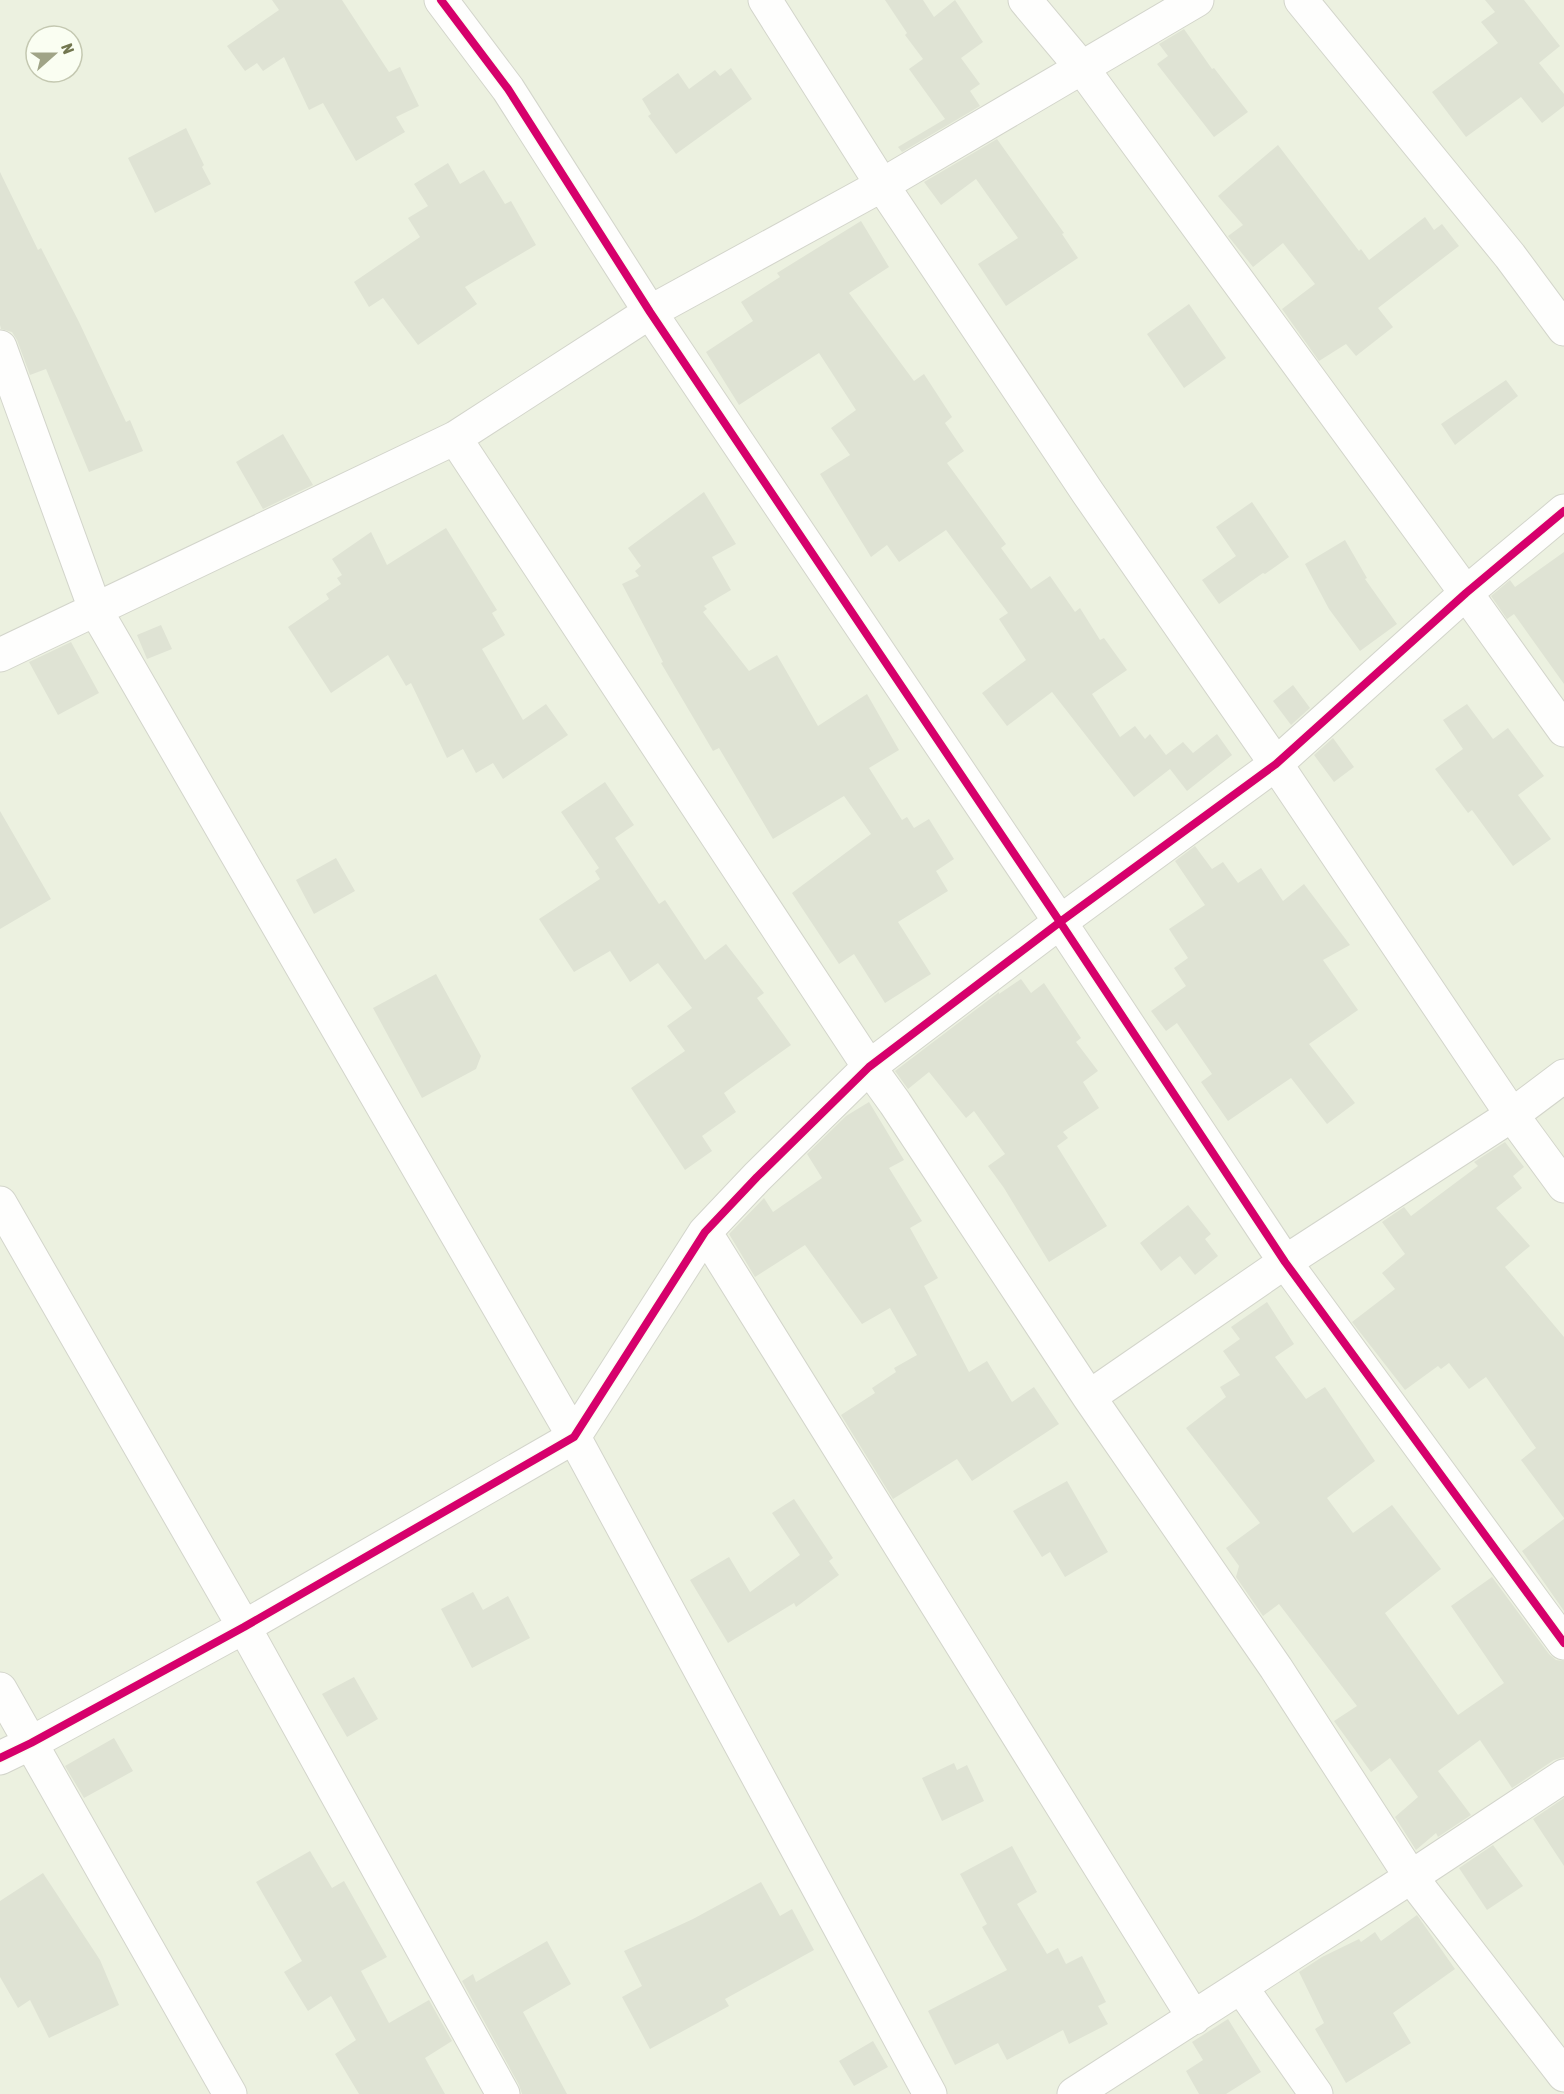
<svg xmlns="http://www.w3.org/2000/svg" width="1564" height="2094" viewBox="0 0 1564 2094" font-family="'Asap Condensed',sans-serif">
<style>
.residential{fill:#ecf1e0;fill-rule:evenodd}
.building{fill:#dfe3d4}
.lines{fill:none;stroke-linecap:round;stroke-linejoin:round}
.minor-casing{stroke:#d3d5cb;stroke-width:35}
.minor{stroke:#fefefd;stroke-width:33}
.cycleway-casing{stroke:#fafef2;stroke-width:11}
.cycleway{stroke:#d6006c;stroke-width:8}
</style>
<rect width="100%" height="100%" fill="#f5f8f0"/>
<path class="residential" d="M 0,0 L 1564,0 L 1564,2094 L 0,2094 ZM 36,36 L 72,36 L 72,72 L 36,72 Z"/>
<path class="building" d="M 272,0 L 342,0 L 389,72 L 400,67 L 419,106 L 396,117 L 405,132 L 356,161 L 323,103 L 309,110 L 284,57 L 263,71 L 257,63 L 245,71 L 227,46 L 279,10 Z
M 885,0 L 923,0 L 934,17 L 955,0 L 983,42 L 961,58 L 980,84 L 970,91 L 980,106 L 902,152 L 898,147 L 945,119 L 909,69 L 923,59 L 905,35 L 907,33 Z
M 1485,0 L 1524,0 L 1560,46 L 1539,63 L 1564,94 L 1564,106 L 1542,123 L 1521,97 L 1466,137 L 1432,92 L 1498,43 L 1481,22 L 1495,12 Z
M 1184,29 L 1212,69 L 1214,68 L 1248,112 L 1214,137 L 1157,64 L 1168,56 L 1159,44 Z
M 731,68 L 752,99 L 676,154 L 648,116 L 651,114 L 642,99 L 678,73 L 689,89 L 715,70 L 720,76 Z
M 186,128 L 204,165 L 202,167 L 211,184 L 155,213 L 128,158 Z
M 997,139 L 1064,233 L 1062,234 L 1078,258 L 1006,306 L 978,264 L 1018,238 L 976,179 L 941,205 L 924,182 Z
M 1278,145 L 1359,251 L 1361,249 L 1369,260 L 1425,217 L 1434,230 L 1442,224 L 1459,246 L 1378,308 L 1393,327 L 1356,356 L 1346,344 L 1319,361 L 1282,309 L 1315,284 L 1283,243 L 1253,267 L 1228,236 L 1243,225 L 1218,196 Z
M 448,163 L 460,184 L 484,170 L 505,204 L 511,201 L 536,245 L 465,287 L 477,304 L 418,345 L 383,298 L 369,307 L 354,282 L 420,237 L 408,218 L 428,206 L 414,184 Z
M 0,172 L 38,250 L 41,248 L 79,322 L 126,422 L 130,420 L 143,451 L 89,472 L 46,369 L 30,375 L 17,340 L 12,332 L 1,329 L 0,325 Z
M 861,221 L 889,267 L 849,293 L 914,381 L 924,374 L 952,417 L 945,423 L 964,451 L 947,463 L 1006,544 L 1001,548 L 1031,589 L 1050,576 L 1075,612 L 1080,608 L 1100,640 L 1104,638 L 1127,670 L 1092,694 L 1120,737 L 1135,726 L 1145,739 L 1150,734 L 1166,755 L 1183,742 L 1193,753 L 1217,734 L 1232,755 L 1187,791 L 1170,769 L 1134,797 L 1052,692 L 1007,726 L 982,693 L 1026,660 L 999,619 L 1008,613 L 946,530 L 899,562 L 887,545 L 871,557 L 820,474 L 850,455 L 831,428 L 856,410 L 819,353 L 739,405 L 706,352 L 753,321 L 741,302 L 780,277 L 777,273 Z
M 1189,304 L 1226,358 L 1184,388 L 1147,334 Z
M 1506,380 L 1518,396 L 1455,445 L 1441,424 Z
M 283,434 L 313,485 L 263,509 L 236,462 Z
M 704,492 L 736,544 L 712,557 L 731,590 L 704,606 L 707,609 L 703,612 L 749,671 L 777,655 L 818,726 L 867,694 L 899,750 L 869,768 L 902,820 L 907,817 L 914,828 L 929,819 L 954,859 L 936,871 L 948,891 L 898,922 L 931,974 L 885,1003 L 854,954 L 839,964 L 792,893 L 871,834 L 844,796 L 773,839 L 719,748 L 713,751 L 661,663 L 663,662 L 622,584 L 639,576 L 635,571 L 641,566 L 628,548 Z
M 1252,502 L 1289,557 L 1265,574 L 1263,573 L 1219,604 L 1202,580 L 1236,556 L 1216,527 Z
M 446,528 L 497,610 L 492,613 L 505,635 L 482,649 L 523,720 L 546,704 L 568,735 L 503,779 L 493,763 L 476,773 L 463,749 L 447,758 L 411,683 L 406,686 L 388,655 L 331,693 L 288,627 L 329,599 L 326,594 L 341,584 L 337,578 L 342,575 L 332,559 L 371,532 L 387,565 Z
M 1345,540 L 1367,578 L 1365,579 L 1397,624 L 1360,651 L 1329,609 L 1305,564 Z
M 1564,552 L 1564,684 L 1514,614 L 1507,619 L 1491,596 L 1510,580 L 1515,587 Z
M 161,625 L 172,649 L 147,659 L 137,635 Z
M 71,642 L 99,693 L 58,715 L 29,662 Z
M 1293,685 L 1310,708 L 1291,725 L 1273,701 Z
M 1467,704 L 1493,739 L 1508,728 L 1544,776 L 1518,795 L 1551,839 L 1513,866 L 1472,810 L 1468,813 L 1435,769 L 1463,749 L 1443,720 Z
M 1333,738 L 1354,767 L 1334,782 L 1314,755 Z
M 605,782 L 634,825 L 615,838 L 659,904 L 665,900 L 705,960 L 726,944 L 764,993 L 757,998 L 791,1045 L 724,1093 L 736,1112 L 702,1136 L 712,1151 L 685,1170 L 631,1088 L 685,1051 L 667,1026 L 692,1008 L 658,963 L 630,982 L 610,951 L 574,972 L 539,919 L 600,879 L 595,871 L 599,868 L 561,812 Z
M 0,811 L 51,899 L 0,929 Z
M 1195,846 L 1212,869 L 1223,862 L 1238,883 L 1261,868 L 1283,901 L 1304,884 L 1350,945 L 1323,960 L 1358,1010 L 1309,1044 L 1355,1103 L 1327,1124 L 1291,1078 L 1228,1121 L 1201,1082 L 1212,1074 L 1177,1023 L 1166,1031 L 1151,1011 L 1186,986 L 1174,968 L 1188,958 L 1169,929 L 1205,905 L 1175,861 Z
M 336,858 L 355,891 L 314,914 L 296,880 Z
M 436,974 L 481,1056 L 476,1069 L 422,1098 L 373,1008 Z
M 1021,979 L 1031,993 L 1044,983 L 1081,1038 L 1076,1042 L 1098,1071 L 1083,1082 L 1099,1108 L 1063,1132 L 1068,1138 L 1057,1146 L 1107,1226 L 1049,1262 L 1004,1188 L 988,1166 L 1005,1154 L 974,1111 L 966,1118 L 929,1072 L 908,1089 L 895,1071 L 999,992 L 999,994 Z
M 869,1102 L 904,1160 L 889,1168 L 922,1221 L 910,1228 L 938,1278 L 924,1286 L 969,1372 L 987,1361 L 1012,1402 L 1034,1387 L 1059,1424 L 972,1481 L 957,1459 L 893,1499 L 841,1415 L 875,1393 L 872,1388 L 896,1372 L 894,1368 L 917,1355 L 890,1308 L 862,1324 L 805,1245 L 755,1277 L 729,1234 L 764,1198 L 773,1212 L 822,1178 L 807,1154 L 846,1116 Z
M 1505,1142 L 1524,1167 L 1513,1176 L 1522,1188 L 1496,1208 L 1530,1246 L 1505,1267 L 1564,1337 L 1564,1518 L 1521,1460 L 1536,1448 L 1486,1377 L 1469,1389 L 1449,1363 L 1441,1369 L 1438,1366 L 1405,1390 L 1352,1322 L 1395,1289 L 1382,1273 L 1405,1254 L 1382,1222 L 1404,1207 L 1411,1216 L 1478,1166 L 1474,1162 Z
M 1188,1205 L 1211,1234 L 1205,1239 L 1218,1256 L 1195,1275 L 1180,1256 L 1161,1271 L 1140,1243 Z
M 1267,1302 L 1294,1344 L 1275,1357 L 1306,1399 L 1325,1387 L 1375,1461 L 1327,1498 L 1353,1533 L 1392,1505 L 1441,1569 L 1385,1613 L 1458,1715 L 1504,1683 L 1451,1606 L 1492,1577 L 1549,1654 L 1556,1660 L 1564,1661 L 1564,1757 L 1554,1760 L 1512,1788 L 1480,1740 L 1438,1771 L 1471,1815 L 1438,1837 L 1436,1833 L 1416,1850 L 1395,1817 L 1418,1797 L 1390,1758 L 1371,1772 L 1334,1721 L 1357,1706 L 1279,1604 L 1263,1616 L 1236,1577 L 1239,1566 L 1226,1548 L 1260,1523 L 1186,1428 L 1226,1397 L 1220,1387 L 1240,1375 L 1223,1351 L 1240,1339 L 1231,1327 Z
M 1067,1481 L 1108,1552 L 1065,1577 L 1050,1552 L 1042,1557 L 1013,1511 Z
M 794,1499 L 833,1558 L 829,1561 L 839,1575 L 796,1607 L 794,1603 L 728,1643 L 690,1580 L 729,1557 L 750,1592 L 800,1555 L 772,1513 Z
M 1564,1519 L 1564,1611 L 1522,1551 Z
M 473,1592 L 483,1610 L 508,1596 L 530,1638 L 472,1668 L 441,1609 Z
M 354,1677 L 378,1719 L 347,1737 L 322,1694 Z
M 114,1738 L 133,1771 L 84,1798 L 65,1766 Z
M 954,1763 L 957,1770 L 967,1765 L 984,1801 L 942,1821 L 922,1778 Z
M 1564,1798 L 1564,1866 L 1533,1819 Z
M 1493,1845 L 1523,1886 L 1487,1910 L 1459,1868 Z
M 1012,1846 L 1037,1892 L 1017,1904 L 1047,1954 L 1058,1948 L 1066,1964 L 1082,1956 L 1106,2002 L 1098,2006 L 1108,2024 L 1069,2044 L 1063,2030 L 1007,2060 L 998,2043 L 955,2065 L 928,2011 L 1007,1970 L 982,1927 L 987,1924 L 960,1874 Z
M 310,1851 L 332,1888 L 344,1881 L 387,1957 L 361,1971 L 389,2023 L 429,2000 L 452,2041 L 425,2058 L 445,2094 L 359,2094 L 335,2054 L 356,2040 L 331,1996 L 308,2011 L 284,1972 L 302,1961 L 256,1882 Z
M 43,1873 L 100,1960 L 119,2005 L 49,2038 L 30,2000 L 18,2008 L 0,1977 L 0,1901 Z
M 761,1882 L 780,1916 L 792,1909 L 814,1950 L 725,1999 L 729,2006 L 650,2049 L 622,1997 L 642,1986 L 624,1951 L 693,1919 Z
M 1417,1915 L 1455,1969 L 1393,2013 L 1411,2043 L 1346,2083 L 1315,2029 L 1324,2023 L 1299,1972 L 1322,1957 L 1359,1939 L 1361,1942 L 1375,1932 L 1381,1941 Z
M 547,1941 L 571,1984 L 523,2012 L 567,2094 L 522,2094 L 519,2085 L 462,1981 L 473,1974 L 476,1982 Z
M 1228,2019 L 1261,2072 L 1226,2094 L 1199,2094 L 1186,2071 L 1203,2060 L 1192,2042 Z
M 873,2041 L 888,2067 L 854,2086 L 839,2061 Z"/>
<g class="lines">
<g class="minor-casing">
<path id="minor" d="M 441,0 L 508,89 L 650,312 L 1060,922 L 1285,1262 L 1564,1643
M 765,0 L 882,185 L 1088,493 L 1276,764 L 1512,1115 L 1564,1186
M 1025,0 L 1082,68 L 1466,593 L 1564,730
M 1301,0 L 1510,256 L 1564,329
M 0,347 L 95,609 L 574,1437 L 930,2094
M 455,438 L 869,1067 L 895,1103 L 1089,1397 L 1276,1668 L 1411,1877 L 1564,2075
M 0,655 L 455,438 L 650,312 L 882,185 L 1197,0
M 0,1203 L 244,1627 L 503,2094
M 705,1232 L 1194,2018
M 1089,1397 L 1285,1262 L 1512,1115 L 1564,1076
M 0,1689 L 230,2094
M 0,1758 L 31,1743 L 244,1627 L 574,1437 L 705,1232 L 757,1177 L 869,1067 L 1060,922 L 1276,764 L 1466,593 L 1564,511
M 1241,1987 L 1316,2094
M 1074,2094 L 1411,1877 L 1564,1776"/>
</g>
<use href="#minor" class="minor"/>
<g class="cycleway-casing">
<path id="cycleway" d="M 441,0 L 508,89 L 650,312 L 1060,922 L 1285,1262 L 1564,1643
M 0,1758 L 31,1743 L 244,1627 L 574,1437 L 705,1232 L 757,1177 L 869,1067 L 1060,922 L 1276,764 L 1466,593 L 1564,511"/>
</g>
<use href="#cycleway" class="cycleway"/>
</g>
<g transform="translate(54 54) rotate(69)"><circle r="28" fill="#fafef2" stroke="#c4c8b1" stroke-width="1.5"/>
<path d="M0-4.5L10 22L0 15L-10 22Z" fill="#a0a487"/>
<text y="-9" font-size="16" font-weight="bold" text-anchor="middle" fill="#72764f">N</text>
</g>
</svg>
